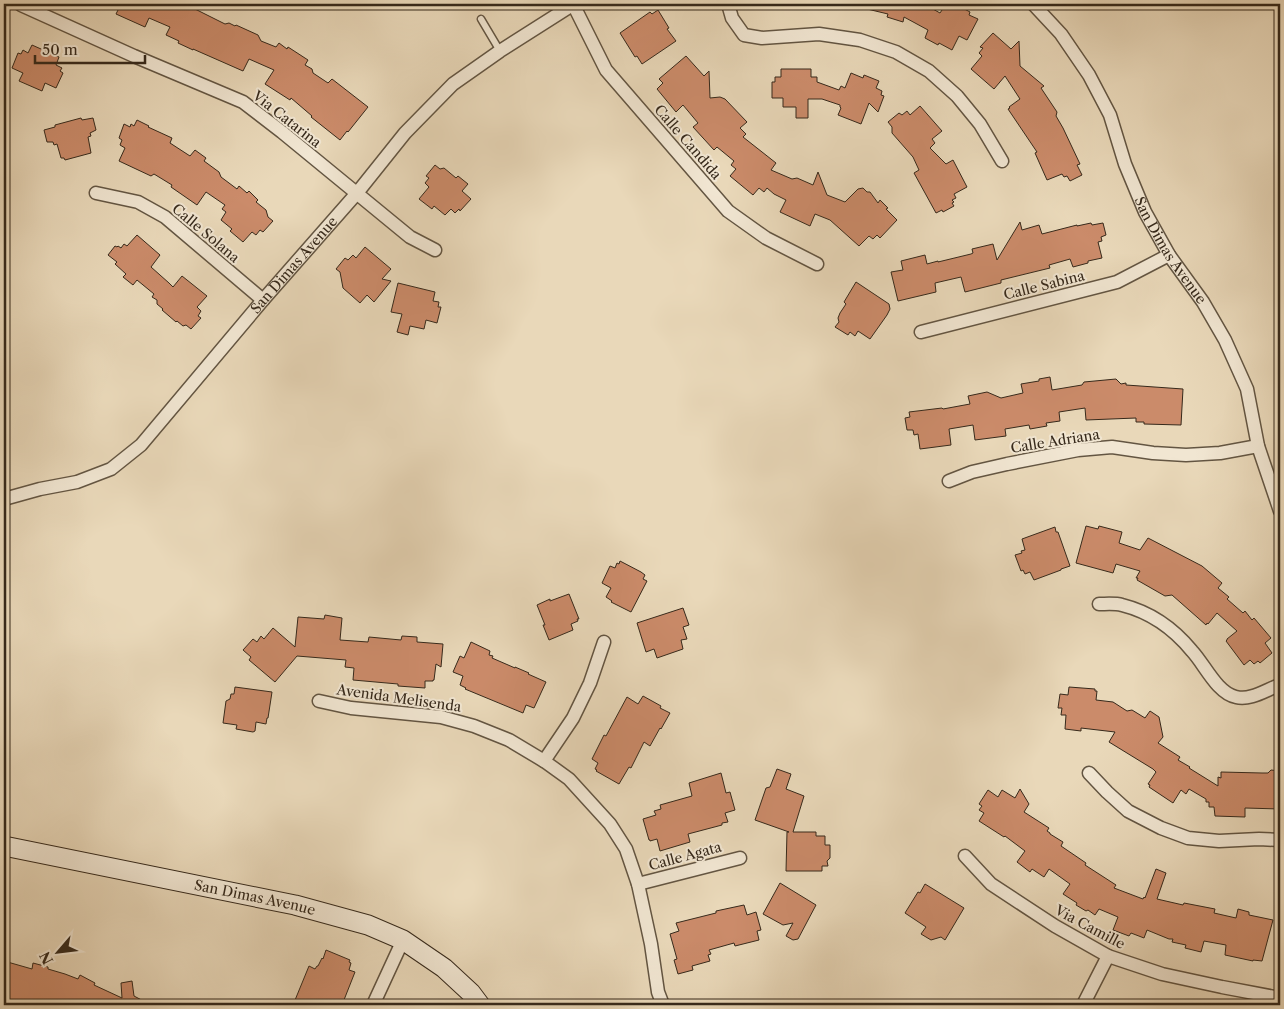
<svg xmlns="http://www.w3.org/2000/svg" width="1284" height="1009" viewBox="0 0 1284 1009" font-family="'Libre Caslon Text',serif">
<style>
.building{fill:#cb8b6a;stroke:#36291b}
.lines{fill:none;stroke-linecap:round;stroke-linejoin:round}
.lane-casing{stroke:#635542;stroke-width:9}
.street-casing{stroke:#635542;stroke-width:15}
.secondary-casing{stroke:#36291b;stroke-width:21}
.lane{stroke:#f1e6d2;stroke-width:6}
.street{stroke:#f1e6d2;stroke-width:12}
.secondary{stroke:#f1e6d2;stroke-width:19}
.labels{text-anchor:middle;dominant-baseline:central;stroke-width:4;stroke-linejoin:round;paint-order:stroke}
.street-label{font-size:14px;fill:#36291b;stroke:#f1e6d2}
</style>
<rect width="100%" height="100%" fill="#e9d8b9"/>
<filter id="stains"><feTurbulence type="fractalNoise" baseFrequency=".004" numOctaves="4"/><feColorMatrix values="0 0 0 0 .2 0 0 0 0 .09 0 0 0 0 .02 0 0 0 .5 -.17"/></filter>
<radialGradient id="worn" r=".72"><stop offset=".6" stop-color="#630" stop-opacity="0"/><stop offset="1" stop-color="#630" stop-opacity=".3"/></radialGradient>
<path class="building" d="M 121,4 L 197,4 L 195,9 L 225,24 L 229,23 L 235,26 L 236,25 L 258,35 L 261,41 L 276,47 L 279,43 L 287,49 L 288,47 L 308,60 L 305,65 L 312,69 L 313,73 L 328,83 L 332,79 L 368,107 L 348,132 L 347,131 L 340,140 L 311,117 L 312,116 L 291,98 L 290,100 L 265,84 L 274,70 L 249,59 L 243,71 L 193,49 L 193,50 L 178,43 L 179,41 L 166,35 L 170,27 L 149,18 L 145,27 L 116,14 Z
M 864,4 L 924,4 L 940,13 L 946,4 L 955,4 L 970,12 L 969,15 L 978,19 L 967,40 L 959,36 L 952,50 L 939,43 L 938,45 L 925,38 L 928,30 L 904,17 L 903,22 L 887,17 L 888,14 L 863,8 Z
M 658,10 L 669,28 L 667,29 L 676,41 L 642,64 L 637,56 L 635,57 L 620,33 L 650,12 L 652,14 Z
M 993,33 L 1011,49 L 1019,41 L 1020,66 L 1044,86 L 1041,88 L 1057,112 L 1056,116 L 1063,128 L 1080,164 L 1077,165 L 1082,175 L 1070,181 L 1067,176 L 1064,177 L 1062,174 L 1047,180 L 1035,153 L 1037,152 L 1008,109 L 1010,108 L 1009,107 L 1020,99 L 1005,76 L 994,89 L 971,69 L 982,56 L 979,53 L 983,48 L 980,47 Z
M 32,45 L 59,57 L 56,65 L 62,68 L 60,71 L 63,73 L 56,88 L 45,83 L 42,91 L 19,81 L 23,73 L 12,68 L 18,53 L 21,54 L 23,50 L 28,53 Z
M 686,56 L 704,76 L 709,71 L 710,98 L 720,97 L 725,99 L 747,122 L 740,128 L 746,134 L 743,137 L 776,163 L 771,170 L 792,179 L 797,178 L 813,185 L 818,172 L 827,195 L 845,202 L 858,189 L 863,188 L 867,192 L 870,192 L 878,203 L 880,200 L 888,208 L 886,209 L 897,220 L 880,238 L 877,235 L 873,239 L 869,236 L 859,246 L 830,220 L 815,214 L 810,226 L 780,212 L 786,200 L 774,194 L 767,188 L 764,192 L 759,188 L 753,195 L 730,176 L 736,169 L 731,165 L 734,161 L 717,147 L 714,150 L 693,127 L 698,123 L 683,105 L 676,112 L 657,89 L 663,83 L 659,79 Z
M 781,69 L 811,69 L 811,77 L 817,77 L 817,82 L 839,90 L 841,86 L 845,88 L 851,73 L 863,78 L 864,75 L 879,81 L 876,88 L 882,91 L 881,95 L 884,96 L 878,112 L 869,103 L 861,124 L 838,115 L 841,108 L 840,107 L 840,105 L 822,99 L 808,99 L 808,118 L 796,118 L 796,107 L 783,107 L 783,98 L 772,98 L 772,82 L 775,82 L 775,77 L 781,77 Z
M 920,106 L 942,131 L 932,139 L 935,143 L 930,148 L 946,164 L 953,160 L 967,187 L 954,194 L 956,198 L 952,200 L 954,202 L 952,203 L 954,206 L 943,212 L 942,210 L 936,213 L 914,173 L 919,170 L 913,157 L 892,133 L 892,127 L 888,122 L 899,113 L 902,115 L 907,111 L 910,115 Z
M 81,118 L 82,120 L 93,118 L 96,130 L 90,133 L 91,136 L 88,137 L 91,153 L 65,160 L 64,158 L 61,158 L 57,144 L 54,145 L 53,142 L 47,142 L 44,130 L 55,127 L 55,125 Z
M 137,120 L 149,126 L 148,127 L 172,138 L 170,143 L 190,156 L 195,150 L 206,158 L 204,161 L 219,172 L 221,177 L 237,189 L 239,186 L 247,193 L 249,191 L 258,200 L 256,202 L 266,210 L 268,217 L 273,221 L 263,232 L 260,230 L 256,235 L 252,232 L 243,242 L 230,231 L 232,229 L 221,220 L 226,212 L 222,209 L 225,205 L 206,192 L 197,205 L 171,187 L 172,185 L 154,174 L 151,176 L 119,161 L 125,148 L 120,145 L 122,140 L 119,138 L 124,124 L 130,127 L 131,124 L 134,126 Z
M 435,165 L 440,169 L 444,168 L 456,178 L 458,176 L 468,184 L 462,191 L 471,199 L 460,211 L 459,209 L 455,213 L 451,209 L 445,215 L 434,206 L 432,209 L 419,199 L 429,187 L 425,183 L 429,178 L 426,176 Z
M 1020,222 L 1022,230 L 1039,225 L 1042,234 L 1077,225 L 1077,226 L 1091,223 L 1092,225 L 1103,223 L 1106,235 L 1101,237 L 1102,241 L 1098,242 L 1102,258 L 1088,261 L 1088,263 L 1073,267 L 1070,259 L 1049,265 L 1050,268 L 1001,280 L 1001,283 L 965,292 L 961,277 L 935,283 L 936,292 L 898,301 L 891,272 L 903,270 L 901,261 L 925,255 L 927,264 L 938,261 L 938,262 L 971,254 L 973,253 L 972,249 L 993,244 L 997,260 Z
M 137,235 L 160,255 L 151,267 L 169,283 L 173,287 L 182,276 L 207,296 L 197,307 L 201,311 L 198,316 L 201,318 L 191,329 L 186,325 L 183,326 L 177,321 L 176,322 L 162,310 L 163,309 L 157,304 L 157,300 L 152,297 L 154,294 L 137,280 L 133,285 L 123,277 L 126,274 L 115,264 L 117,262 L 108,255 L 115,246 L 117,247 L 118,246 L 121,248 L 124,244 L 127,246 Z
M 365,247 L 391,269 L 382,279 L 391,281 L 374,302 L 367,295 L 360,303 L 343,288 L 340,272 L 336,269 L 345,258 L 348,260 L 353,255 L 356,258 Z
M 856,282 L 889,304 L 890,309 L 887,315 L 870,339 L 858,331 L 855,336 L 850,332 L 848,335 L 835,327 L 839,322 L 838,318 L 840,313 L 846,304 L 844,302 Z
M 398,283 L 435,292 L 433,301 L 439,302 L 438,307 L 441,307 L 437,323 L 426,320 L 424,329 L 410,326 L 408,335 L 397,332 L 402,314 L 391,312 Z
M 1050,377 L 1052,390 L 1082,385 L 1084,382 L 1116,379 L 1121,384 L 1126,383 L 1126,385 L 1183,389 L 1181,425 L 1144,424 L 1144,422 L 1136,422 L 1136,418 L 1086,420 L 1085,408 L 1059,412 L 1060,421 L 1046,423 L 1047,426 L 1030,429 L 1029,425 L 1005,429 L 1006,436 L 975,440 L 973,425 L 949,429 L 951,445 L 920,449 L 918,434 L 914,435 L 913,430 L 907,430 L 905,418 L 910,417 L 909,412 L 942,408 L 943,409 L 970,404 L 968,396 L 987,392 L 1001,398 L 1023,393 L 1021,384 L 1039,381 L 1039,379 Z
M 1086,526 L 1098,529 L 1099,526 L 1122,532 L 1119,543 L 1140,550 L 1148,538 L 1202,566 L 1222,583 L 1218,588 L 1229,597 L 1227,599 L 1243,613 L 1245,611 L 1252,620 L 1254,618 L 1271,638 L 1265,643 L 1272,653 L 1260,663 L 1258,661 L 1254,664 L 1250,660 L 1244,665 L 1226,641 L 1227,640 L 1227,639 L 1237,631 L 1217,613 L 1208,624 L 1207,623 L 1206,625 L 1172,595 L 1165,596 L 1137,580 L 1138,578 L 1136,578 L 1140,571 L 1116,564 L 1113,573 L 1076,563 Z
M 1055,527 L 1056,532 L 1058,532 L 1070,566 L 1061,569 L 1061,570 L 1034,580 L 1030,572 L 1025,574 L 1023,570 L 1021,571 L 1015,555 L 1022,553 L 1021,551 L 1025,550 L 1022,539 Z
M 620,561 L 641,572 L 645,575 L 643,579 L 647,581 L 631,612 L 611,602 L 612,601 L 606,597 L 611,588 L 602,583 L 610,566 L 615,568 L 617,563 L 619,564 Z
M 569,594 L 579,619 L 577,619 L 578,621 L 571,624 L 573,630 L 549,640 L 543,625 L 545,625 L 537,605 L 550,599 L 550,601 Z
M 683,608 L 689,625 L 683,627 L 687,639 L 681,640 L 683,649 L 657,658 L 654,649 L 646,652 L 637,623 Z
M 325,615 L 342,618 L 340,640 L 368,642 L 369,637 L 401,640 L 402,636 L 417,637 L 417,642 L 443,644 L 441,667 L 436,664 L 434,680 L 433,680 L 433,681 L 425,681 L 425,688 L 398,686 L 398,684 L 353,680 L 354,668 L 345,667 L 346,660 L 297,656 L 275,682 L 249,660 L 251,657 L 243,650 L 253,639 L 257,642 L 261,636 L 264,639 L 273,628 L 295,647 L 298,617 L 324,619 Z
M 471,642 L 490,651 L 489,655 L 493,656 L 492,658 L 515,668 L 515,667 L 529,673 L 528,674 L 546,682 L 534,708 L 526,705 L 523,713 L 465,689 L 466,688 L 460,685 L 463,676 L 453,672 L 460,656 L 464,658 Z
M 235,687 L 272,692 L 268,718 L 267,718 L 266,724 L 256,722 L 255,731 L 253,732 L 236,729 L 237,725 L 223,723 L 226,701 L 230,699 L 231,694 L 234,694 Z
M 1069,687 L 1095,689 L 1095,691 L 1097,691 L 1096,700 L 1113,702 L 1127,711 L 1132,710 L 1145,718 L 1150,711 L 1159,717 L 1163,737 L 1158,743 L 1180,757 L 1178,760 L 1190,767 L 1189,768 L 1218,786 L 1218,777 L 1221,778 L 1221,772 L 1262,773 L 1268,773 L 1271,770 L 1280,771 L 1280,809 L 1245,808 L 1245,817 L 1215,816 L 1214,807 L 1209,807 L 1209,802 L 1206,802 L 1206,799 L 1189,789 L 1186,794 L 1181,790 L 1173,803 L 1149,787 L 1150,785 L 1148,784 L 1156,772 L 1153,769 L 1109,742 L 1115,732 L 1081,728 L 1081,731 L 1065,729 L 1066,715 L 1061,715 L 1062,708 L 1058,708 L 1060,694 L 1068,695 Z
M 643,696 L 661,706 L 660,708 L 670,713 L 661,729 L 660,728 L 650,746 L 644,742 L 631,768 L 629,767 L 619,784 L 596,771 L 597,770 L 595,769 L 598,763 L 592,759 L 604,735 L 606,736 L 627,697 L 638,704 Z
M 777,769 L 791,774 L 786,789 L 804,796 L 793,832 L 816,832 L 816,836 L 825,836 L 825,845 L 830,845 L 830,858 L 827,861 L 828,866 L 822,866 L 822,871 L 786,871 L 787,832 L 789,832 L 755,820 L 766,788 L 770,787 Z
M 721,773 L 726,793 L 730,792 L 735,810 L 725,813 L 728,822 L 722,823 L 722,825 L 688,834 L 690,842 L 660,851 L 657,839 L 650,841 L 650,840 L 649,840 L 643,819 L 656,815 L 654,811 L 661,809 L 660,805 L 692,796 L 689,783 Z
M 1020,789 L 1029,804 L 1024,812 L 1049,828 L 1047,831 L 1050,833 L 1050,834 L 1063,842 L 1061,846 L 1086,863 L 1085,865 L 1116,885 L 1114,888 L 1143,899 L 1144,897 L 1145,898 L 1156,869 L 1166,873 L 1157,899 L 1183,905 L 1184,903 L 1215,909 L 1214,913 L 1236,918 L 1238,909 L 1249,912 L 1249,915 L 1273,920 L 1262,961 L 1253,960 L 1253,961 L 1225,955 L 1226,945 L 1204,941 L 1201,952 L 1185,948 L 1186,945 L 1172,942 L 1173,939 L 1169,939 L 1147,930 L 1144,938 L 1131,933 L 1129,936 L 1113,930 L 1118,917 L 1099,909 L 1095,915 L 1088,910 L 1086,911 L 1076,905 L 1077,903 L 1063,894 L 1070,884 L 1049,869 L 1044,877 L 1032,869 L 1030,872 L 1017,862 L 1025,851 L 1005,836 L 1004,837 L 979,821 L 984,813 L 979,810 L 982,806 L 979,804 L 988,790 L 998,797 L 1002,790 L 1015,798 Z
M 780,883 L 816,905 L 798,939 L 793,940 L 786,936 L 793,923 L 783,925 L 763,914 Z
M 925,884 L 964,908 L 945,940 L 941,937 L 931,940 L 921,934 L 926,927 L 905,913 L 918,892 L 920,893 Z
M 744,905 L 747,915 L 756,912 L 761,930 L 757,931 L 759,940 L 735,946 L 734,943 L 709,950 L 711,954 L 708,955 L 710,961 L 692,966 L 693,970 L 678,974 L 674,960 L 677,959 L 670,934 L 679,931 L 676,923 L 716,913 L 716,911 Z
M 326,950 L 350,960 L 349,962 L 351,963 L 349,970 L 355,972 L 342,1005 L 293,1005 L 309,966 L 315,969 L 317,966 L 318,966 L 322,958 L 323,959 Z
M 4,961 L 32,969 L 33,963 L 48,967 L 48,969 L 65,974 L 78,979 L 80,975 L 95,983 L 94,985 L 122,998 L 121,983 L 132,981 L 134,996 L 151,1005 L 26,1005 L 4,999 Z"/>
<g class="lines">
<g class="lane-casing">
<path id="lane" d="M 481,19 L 500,51"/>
</g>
<g class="street-casing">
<g id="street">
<path d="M 573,4 L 606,70 L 728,211 L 766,238 L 817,264"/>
<path d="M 728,4 L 732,18 L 744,35 L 762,38 L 819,34 L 860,40 L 896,52 L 929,71 L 957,96 L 980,124 L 1002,161"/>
<path id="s1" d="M 1033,4 L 1061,34 L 1089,75 L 1110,115 L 1125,164 L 1145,212 L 1169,255 L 1203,302 L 1225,340 L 1247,389 L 1258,446 L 1280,511"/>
<path d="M 21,5 L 134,56 L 243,102 L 282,132 L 410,237 L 435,250"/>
<path d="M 96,193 L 138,202 L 165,217 L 263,300"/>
<path d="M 921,332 L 1117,282 L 1169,255"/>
<path d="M 949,481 L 972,472 L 1007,464 L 1078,450 L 1112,447 L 1153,453 L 1186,455 L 1220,453 L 1258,446"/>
<path id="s2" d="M 4,499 L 40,489 L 77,482 L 111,469 L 141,445 L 263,300 L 357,193 L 405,133 L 453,84 L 500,51 L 574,4"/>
<path d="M 1099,604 C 1106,604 1115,603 1122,605 C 1150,612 1174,629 1192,651 C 1205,665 1217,693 1236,697 C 1251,701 1267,689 1280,685"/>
<path d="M 319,701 L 351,708 L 441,717 L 474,726 L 509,740 L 544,761 L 569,779 L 610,824 L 626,849 L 638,884 L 651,944 L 658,992 L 663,1005"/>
<path d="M 544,761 L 573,718 L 590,683 L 604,642"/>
<path d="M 1089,773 L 1107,792 L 1128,811 L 1161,828 L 1188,838 L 1219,841 L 1259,839 L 1280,840"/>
<path d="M 965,856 L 991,884 L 1055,926 L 1108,956 L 1162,974 L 1222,987 L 1280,998"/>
<path d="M 638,884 L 740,858"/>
<path d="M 373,1005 L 403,940"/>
<path d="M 1083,1005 L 1108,956"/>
</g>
</g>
<g class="secondary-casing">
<g id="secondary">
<path id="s3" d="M 4,846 L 295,905 L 368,925 L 403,940 L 444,968 L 471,993 L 480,1005"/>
</g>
</g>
<use href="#lane" class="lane"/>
<use href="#street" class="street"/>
<use href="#secondary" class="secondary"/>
</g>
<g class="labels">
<g class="street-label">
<text transform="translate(287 119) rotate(38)">Via Catarina</text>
<text transform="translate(688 142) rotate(49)">Calle Candida</text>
<text transform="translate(206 233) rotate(40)">Calle Solana</text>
<text stroke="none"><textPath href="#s1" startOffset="285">San Dimas Avenue</textPath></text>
<text stroke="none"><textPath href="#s2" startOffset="386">San Dimas Avenue</textPath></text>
<text transform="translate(1044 285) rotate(-14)">Calle Sabina</text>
<text transform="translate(1055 441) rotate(-9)">Calle Adriana</text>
<text transform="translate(399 698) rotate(8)">Avenida Melisenda</text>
<text transform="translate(685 856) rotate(-15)">Calle Agata</text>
<text stroke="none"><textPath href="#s3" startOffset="256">San Dimas Avenue</textPath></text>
<text transform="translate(1090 927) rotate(28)">Via Camille</text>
</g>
</g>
<rect width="1284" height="1009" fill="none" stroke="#e9d8b9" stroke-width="20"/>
<rect x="5" y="5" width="1274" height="999" fill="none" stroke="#36291b" stroke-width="2.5"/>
<rect x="10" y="10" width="1264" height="989" fill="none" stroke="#36291b"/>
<g transform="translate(58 952) rotate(242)" stroke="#f1e6d2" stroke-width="4" paint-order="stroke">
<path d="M0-4L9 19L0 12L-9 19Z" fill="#36291b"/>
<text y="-8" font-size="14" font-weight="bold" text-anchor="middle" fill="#36291b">N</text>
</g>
<path d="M35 55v8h110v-8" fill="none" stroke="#36291b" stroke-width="2.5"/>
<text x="42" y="55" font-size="15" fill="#36291b" stroke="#f1e6d2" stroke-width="4" paint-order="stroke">50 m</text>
<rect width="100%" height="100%" filter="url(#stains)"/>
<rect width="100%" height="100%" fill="url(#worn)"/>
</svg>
